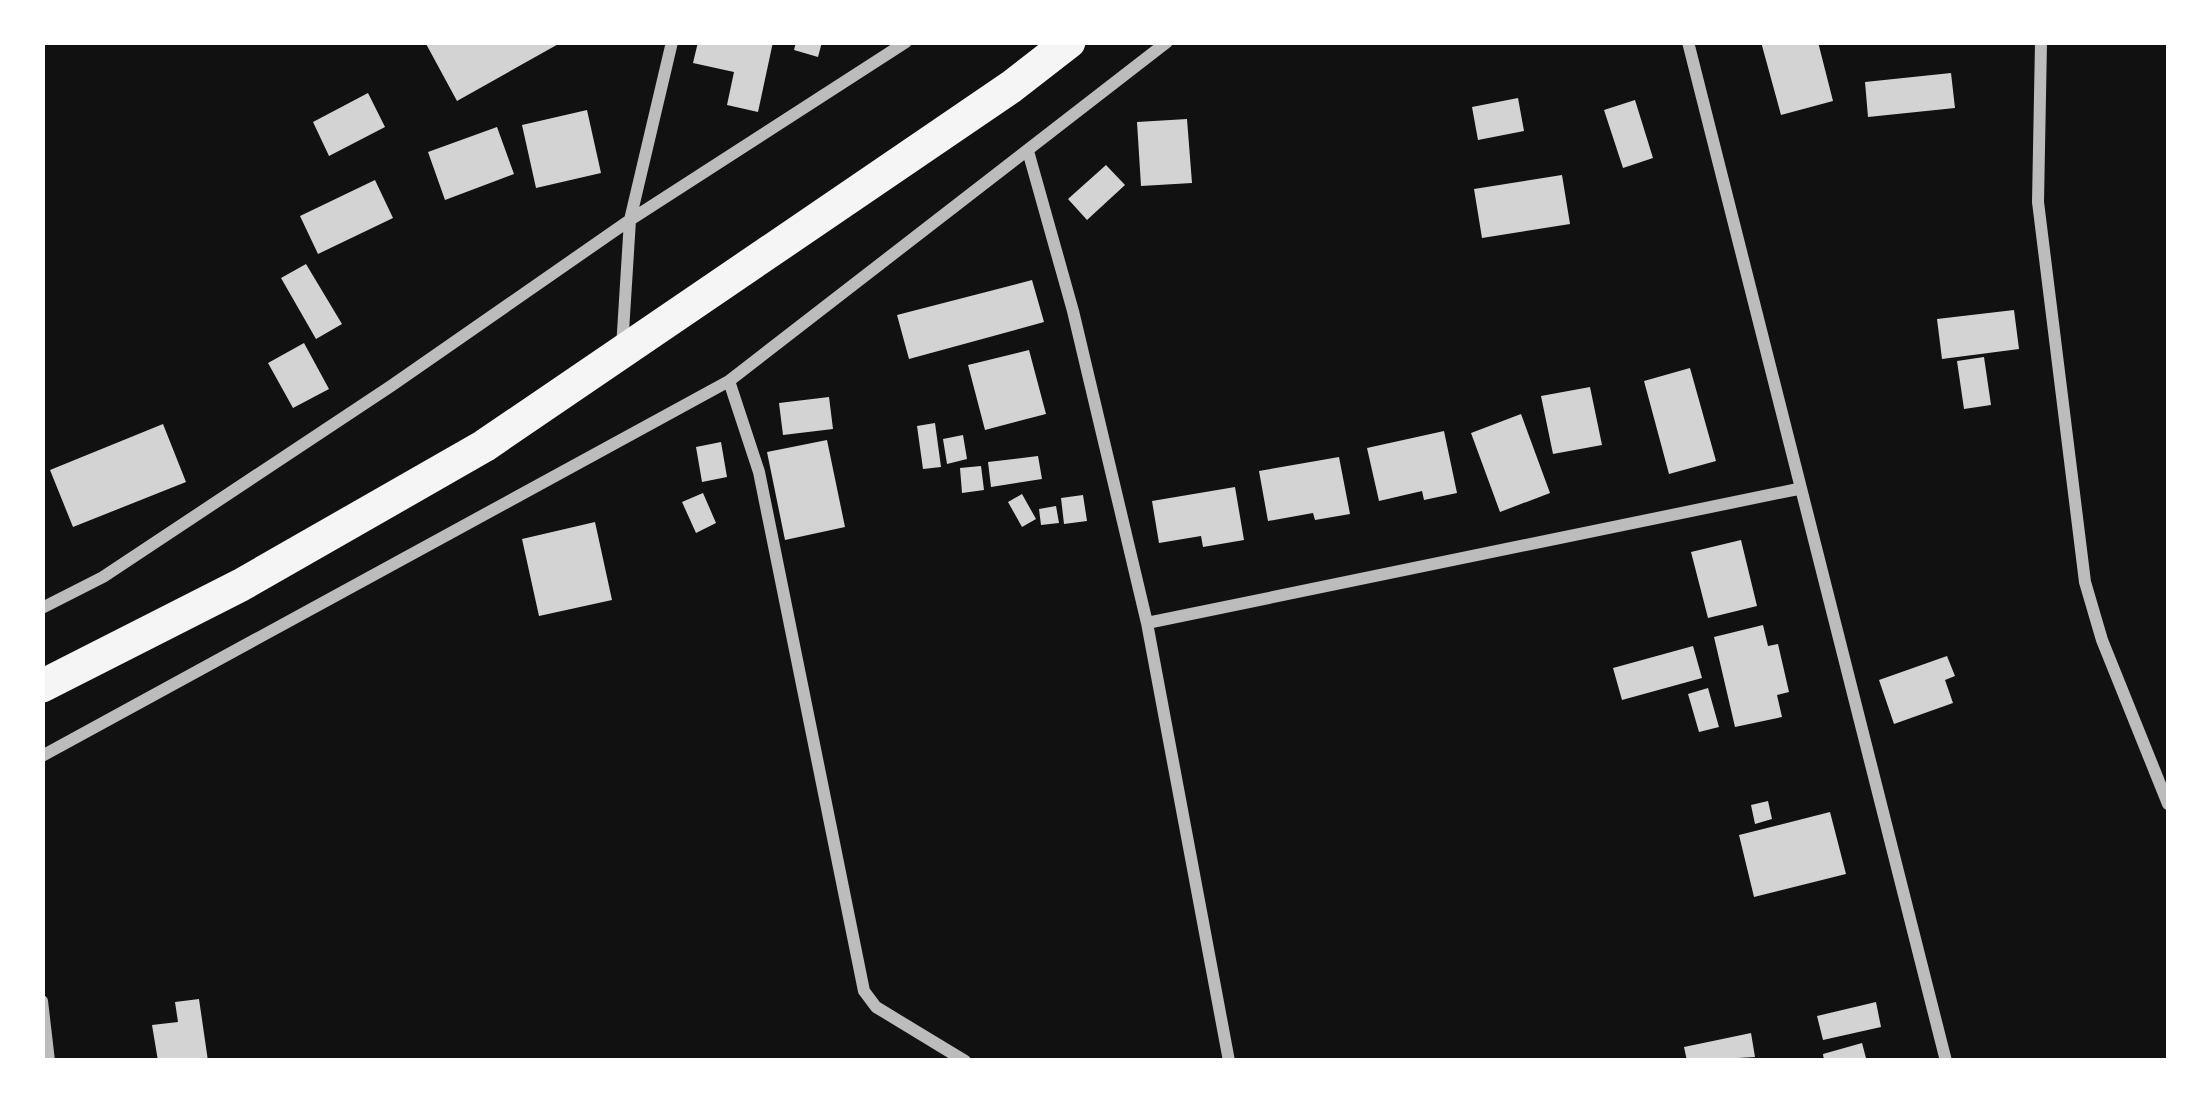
<svg xmlns="http://www.w3.org/2000/svg" width="2211" height="1103" viewBox="0 0 2211 1103" font-family="Montserrat,sans-serif">
<style>
.building{fill:#d3d3d3}
.lines{fill:none;stroke-linecap:round;stroke-linejoin:round}
.minor{stroke:#bcbcbc;stroke-width:12}
.trunk{stroke:#f5f5f5;stroke-width:33}
</style>
<rect width="100%" height="100%" fill="#111"/>
<path class="building" d="M 425,42 L 562,42 L 457,101 Z
M 698,42 L 773,42 L 758,112 L 727,105 L 734,72 L 693,63 Z
M 796,42 L 822,42 L 818,57 L 794,50 Z
M 1761,42 L 1818,42 L 1833,101 L 1781,115 Z
M 1951,73 L 1955,108 L 1868,117 L 1865,82 Z
M 368,93 L 385,127 L 329,156 L 313,122 Z
M 1518,98 L 1524,131 L 1478,140 L 1472,107 Z
M 1635,100 L 1653,158 L 1623,168 L 1604,110 Z
M 587,110 L 601,173 L 536,188 L 522,125 Z
M 1187,119 L 1192,183 L 1141,186 L 1137,122 Z
M 497,127 L 514,174 L 445,200 L 428,152 Z
M 1106,165 L 1125,185 L 1087,220 L 1068,199 Z
M 1562,175 L 1570,224 L 1482,238 L 1474,189 Z
M 375,180 L 393,218 L 318,254 L 300,216 Z
M 306,264 L 342,324 L 316,339 L 281,278 Z
M 1032,280 L 1044,322 L 909,359 L 897,315 Z
M 2014,310 L 2019,349 L 1942,359 L 1937,319 Z
M 304,343 L 329,389 L 293,408 L 268,363 Z
M 1029,350 L 1046,414 L 985,430 L 968,365 Z
M 1984,357 L 1991,405 L 1964,409 L 1957,361 Z
M 1690,368 L 1716,461 L 1669,474 L 1644,381 Z
M 1590,387 L 1602,445 L 1553,454 L 1541,396 Z
M 829,397 L 833,429 L 783,435 L 779,403 Z
M 1521,414 L 1550,493 L 1500,512 L 1471,433 Z
M 935,423 L 941,467 L 923,469 L 917,426 Z
M 163,424 L 186,482 L 73,527 L 50,470 Z
M 1444,431 L 1457,493 L 1424,500 L 1422,491 L 1379,501 L 1367,448 Z
M 963,435 L 967,459 L 947,464 L 943,439 Z
M 827,440 L 845,527 L 785,540 L 767,452 Z
M 721,442 L 727,477 L 702,482 L 696,447 Z
M 1038,456 L 1042,479 L 991,487 L 988,462 Z
M 1339,457 L 1350,514 L 1315,520 L 1313,513 L 1268,521 L 1259,471 Z
M 981,466 L 984,490 L 962,493 L 960,468 Z
M 1235,487 L 1244,540 L 1203,547 L 1201,536 L 1159,543 L 1152,501 Z
M 703,493 L 716,523 L 696,533 L 682,502 Z
M 1022,494 L 1036,519 L 1022,527 L 1008,502 Z
M 1083,495 L 1087,521 L 1064,524 L 1061,498 Z
M 1056,506 L 1059,523 L 1041,525 L 1039,509 Z
M 595,522 L 612,600 L 539,616 L 522,539 Z
M 1741,540 L 1757,606 L 1708,618 L 1691,552 Z
M 1763,625 L 1768,646 L 1778,644 L 1789,692 L 1777,695 L 1782,717 L 1735,727 L 1714,637 Z
M 1693,646 L 1702,678 L 1622,700 L 1613,668 Z
M 1947,656 L 1955,676 L 1945,680 L 1953,703 L 1894,724 L 1879,680 Z
M 1708,688 L 1719,727 L 1699,732 L 1688,694 Z
M 1768,801 L 1772,819 L 1755,824 L 1751,805 Z
M 1830,812 L 1846,874 L 1754,897 L 1739,835 Z
M 199,999 L 208,1061 L 158,1061 L 152,1025 L 178,1022 L 175,1002 Z
M 1876,1002 L 1881,1027 L 1823,1040 L 1817,1016 Z
M 1751,1033 L 1755,1057 L 1687,1061 L 1684,1047 Z
M 1862,1043 L 1866,1058 L 1824,1061 L 1823,1054 Z"/>
<g class="lines">
<path class="minor" d="M 1688,42 L 1946,1061
M 2041,42 L 2038,202 L 2085,582 L 2102,640 L 2168,804
M 1028,151 L 1073,311 L 1147,623 L 1229,1061
M 622,348 L 630,220 L 672,42
M 729,381 L 759,472 L 864,991 L 876,1007 L 965,1061
M 42,608 L 103,577 L 391,386 L 630,220 L 906,42
M 1147,623 L 1798,489
M 42,756 L 729,381 L 1167,42
M 42,1001 L 49,1061"/>
<path class="trunk" d="M 42,686 L 241,585 L 484,446 L 1011,87 L 1069,42"/>
</g>
<rect width="2211" height="1103" fill="none" stroke="#ffffff" stroke-width="90"/>
</svg>
